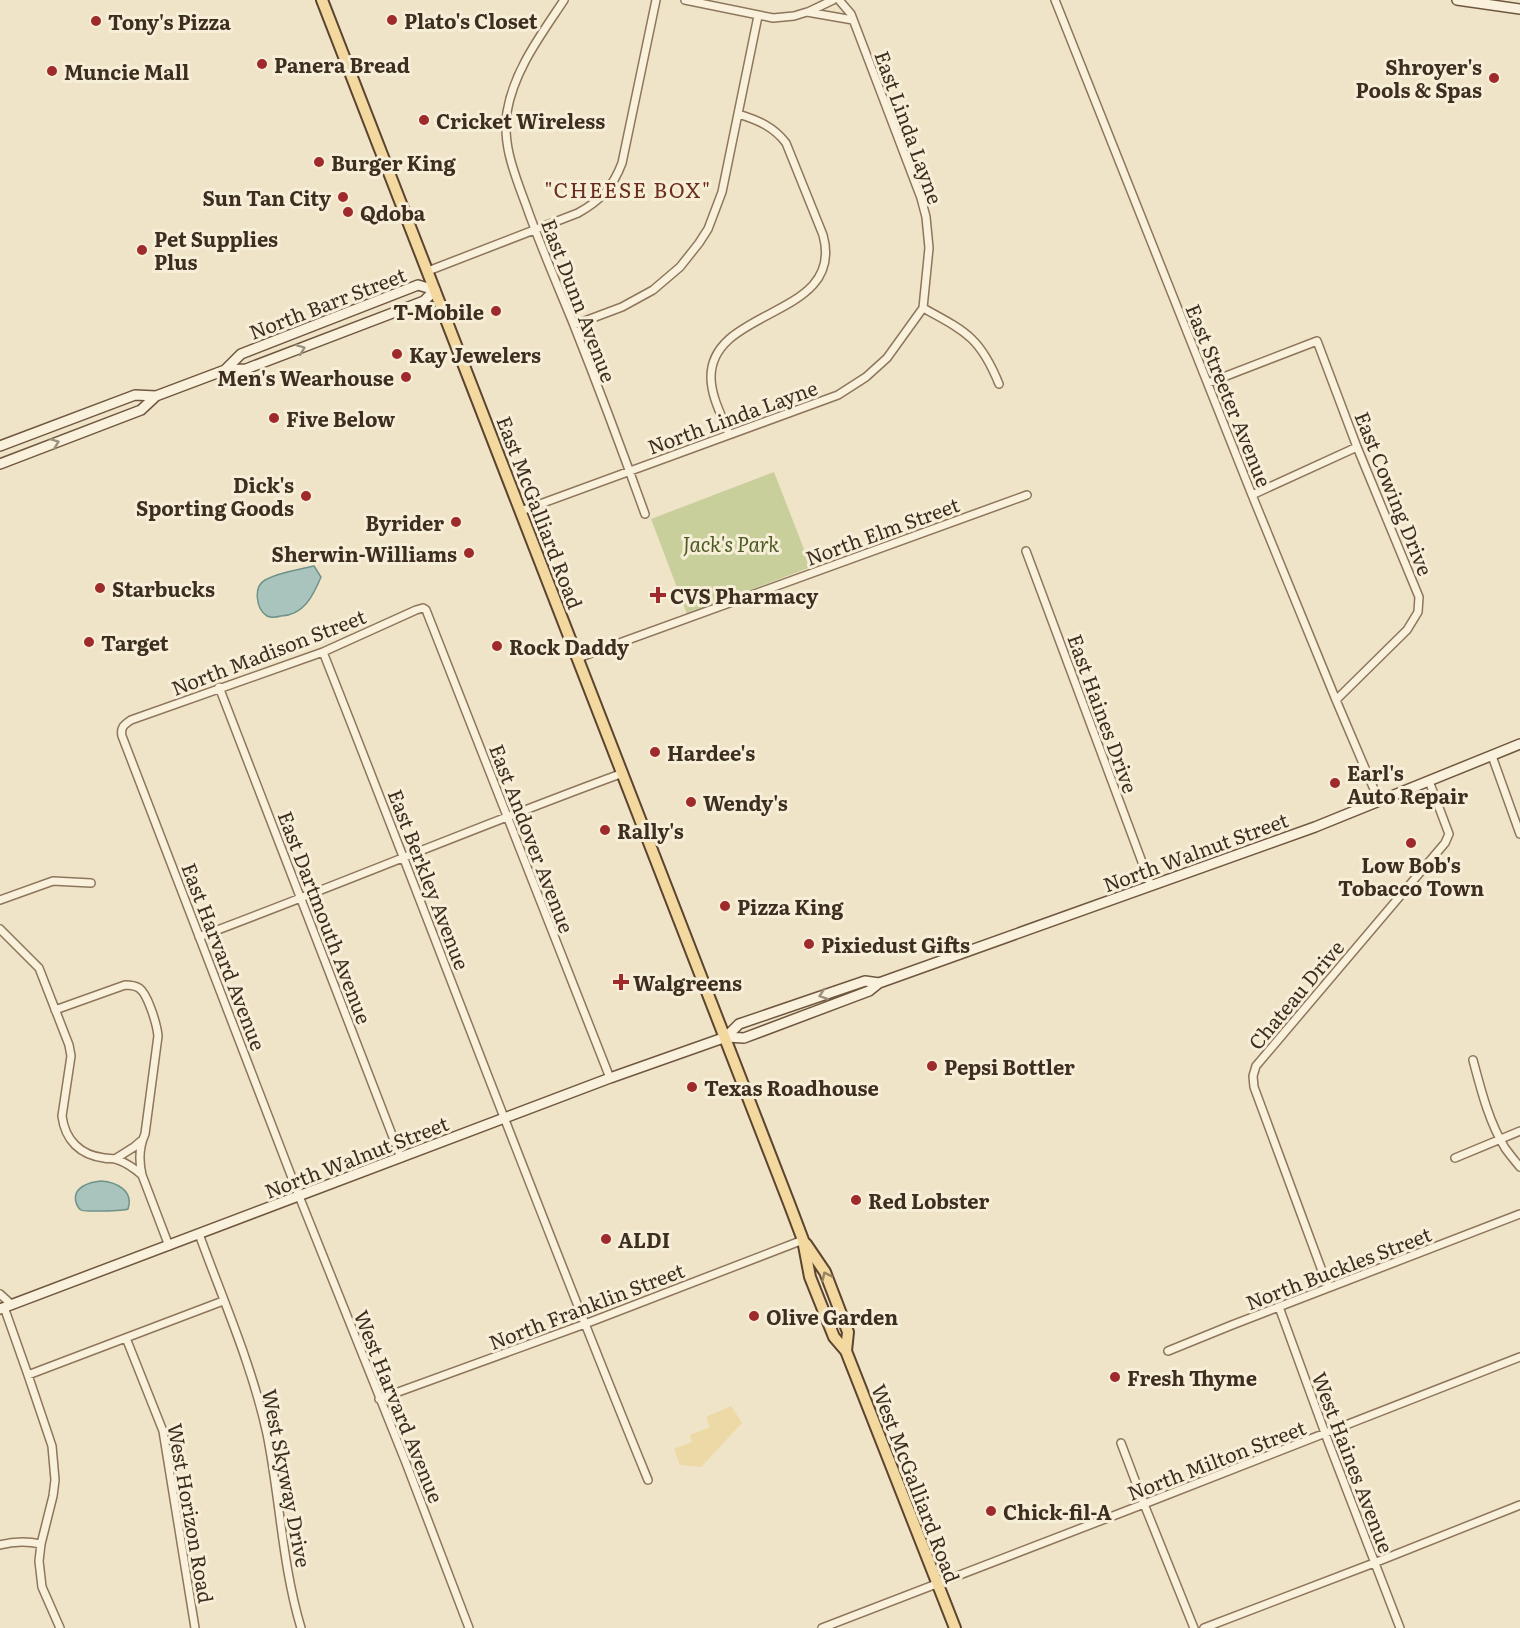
<svg xmlns="http://www.w3.org/2000/svg" width="1520" height="1628" viewBox="0 0 1520 1628" font-family="Literata,serif">
<style>
.green{fill:#c9cf9b}
.sand{fill:#ecd9a5}
.water{fill:#a9c4bc;stroke:#6f938a;stroke-width:1.5}
.lines{fill:none;stroke-linecap:round;stroke-linejoin:round}
.street-casing{stroke:#8d765c;stroke-width:10}
.secondary-casing{stroke:#6f573f;stroke-width:12}
.primary-casing{stroke:#5b4430;stroke-width:14}
.street{stroke:#faf1dc;stroke-width:7}
.secondary{stroke:#faf1dc;stroke-width:9}
.primary{stroke:#f3d9a0;stroke-width:10}
.oneway{stroke:#9c907e}
.oneway2{stroke:#988460}
.poi-dot{fill:#9e2a2b;stroke:#f7eed8;stroke-width:2}
.labels{text-anchor:middle;dominant-baseline:central;stroke-width:6;stroke-linejoin:round;paint-order:stroke}
.poi-label{font-size:20px;font-weight:bold;fill:#3d2e20;stroke:#f7eed8;text-anchor:start}
.street-label{font-size:20px;fill:#3d2e20;stroke:#f7eed8}
.park-label{font-size:20px;font-style:italic;fill:#4d5a26;stroke:#f7eed8}
.neighbourhood-label{font-size:21px;letter-spacing:1.5px;fill:#6b2e1e;stroke:#f7eed8}
</style>
<rect width="100%" height="100%" fill="#f0e4c8"/>
<path class="green" d="M 774,472 L 811,567 L 687,614 L 651,519 Z"/>
<path class="sand" d="M 731,1406 L 742,1423 L 701,1467 L 680,1465 L 674,1449 L 692,1442 L 690,1435 L 710,1427 L 706,1417 Z"/>
<path class="water" d="M 314,566 L 321,577 C 313,596 304,615 281,616 C 277,617 271,618 267,616 C 256,609 253,587 265,580 C 279,572 298,570 314,566 Z
M 101,1181 C 117,1182 134,1191 128,1209 C 123,1211 84,1212 81,1210 C 78,1208 77,1206 76,1202 C 72,1187 90,1182 101,1181 Z"/>
<g class="lines">
<g class="street-casing">
<path id="street" d="M 564,0 C 541,35 514,70 507,112 C 502,145 515,175 526,205 C 540,245 557,284 573,323 C 598,386 622,450 645,514
M 685,0 L 773,18 L 794,16 L 807,12 L 853,20
M 1055,0 L 1252,495 L 1336,700 L 1379,801
M 808,12 L 833,0
M 428,271 L 578,213 C 600,201 613,187 622,163 L 656,0
M 923,308 C 965,331 980,337 999,384
M 574,325 L 622,307 L 653,290 L 680,267 L 699,243 L 708,229 L 722,192 L 758,16
M 1208,383 L 1317,341 L 1357,447 L 1419,597 L 1418,612 L 1407,630 L 1336,700
M 729,434 C 722,416 711,397 711,377 C 711,307 846,318 823,235 L 786,143 C 774,127 758,120 738,114
M 1252,495 L 1357,447
M 521,511 L 838,395 L 866,377 L 887,358 L 923,308 L 929,248 L 926,217 L 921,198 L 851,14 L 839,0
M 1026,551 L 1151,886
M 323,652 C 432,927 535,1205 648,1480
M 578,658 L 1027,495
M 219,687 L 401,1158
M 1492,756 L 1520,834
M 0,900 L 53,881 L 91,883
M 0,929 L 39,968 L 69,1045 L 71,1056 L 62,1116 C 65,1140 80,1155 104,1158 C 109,1159 114,1158 118,1160 C 127,1163 135,1169 142,1175 L 169,1246
M 199,937 C 341,884 481,825 623,773
M 55,1010 L 125,985 C 129,985 134,985 139,988 C 148,994 157,1025 158,1036 L 145,1134 C 139,1147 139,1162 142,1175
M 1473,1060 C 1481,1090 1489,1122 1505,1148 C 1510,1155 1515,1161 1520,1167
M 1455,1158 L 1520,1131
M 115,1159 L 134,1147 L 141,1141
M 199,1234 C 223,1300 252,1365 267,1434 C 280,1498 282,1565 301,1628
M 1328,1287 L 1254,1087 L 1253,1076 L 1256,1066 L 1445,843 L 1449,834 L 1429,781
M 0,1294 L 11,1304
M 4,1307 L 28,1375 L 52,1446 L 55,1480 L 53,1496 L 41,1544 L 39,1561 L 42,1587 L 60,1628
M 1279,1307 L 1329,1444 L 1400,1628
M 126,1338 L 163,1431 L 195,1628
M 1168,1351 L 1232,1325 L 1520,1214
M 28,1375 L 223,1301
M 379,1399 L 585,1324 L 803,1240
M 1121,1443 L 1144,1504 L 1194,1628
M 0,1545 C 14,1541 27,1541 41,1544
M 469,1628 L 406,1463 L 299,1196 L 122,736 C 120,727 125,724 131,720 L 323,652 L 416,610 L 423,608 L 426,610 L 610,1078
M 822,1628 L 1144,1504 L 1520,1357
M 1204,1628 L 1374,1563 L 1520,1505"/>
</g>
<g class="secondary-casing">
<path id="secondary" d="M 1457,0 L 1520,9
M 225,370 L 241,354 L 418,285 L 435,290
M 0,446 L 135,395 L 156,396 L 225,370 L 246,369 L 424,301 L 435,290
M 0,464 L 141,410 L 156,396
M 726,1037 L 739,1024 L 865,981 L 879,983
M 0,1309 L 610,1078 L 726,1037 L 744,1038 L 869,991 L 879,983 L 1315,827 L 1520,744"/>
</g>
<g class="primary-casing">
<path id="primary" d="M 322,0 L 789,1203 L 803,1240 L 810,1277 L 834,1337 L 846,1351 L 955,1628
M 806,1244 L 825,1272 L 848,1332 L 846,1351"/>
</g>
<use href="#street" class="street"/>
<use href="#secondary" class="secondary"/>
<use href="#primary" class="primary"/>
</g>
<defs><path id="oneway-chevron" d="M-2-3.5L2.5 0L-2 3.5" fill="none" stroke-width="1.6" stroke-linecap="round" stroke-linejoin="round" transform="scale(1.5)"/></defs>
<g class="oneway">
<use href="#oneway-chevron" transform="translate(301 349) rotate(-21)"/>
<use href="#oneway-chevron" transform="translate(55 443) rotate(-21)"/>
<use href="#oneway-chevron" transform="translate(823 995) rotate(161)"/>
</g>
<use class="oneway2" href="#oneway-chevron" transform="translate(826 1276) rotate(-115)"/>
<g class="poi-dot">
<circle cx="392" cy="20" r="6"/>
<circle cx="96" cy="21" r="6"/>
<circle cx="262" cy="64" r="6"/>
<circle cx="52" cy="71" r="6"/>
<circle cx="1494" cy="78" r="6"/>
<circle cx="424" cy="120" r="6"/>
<circle cx="319" cy="162" r="6"/>
<circle cx="343" cy="197" r="6"/>
<circle cx="348" cy="212" r="6"/>
<circle cx="142" cy="250" r="6"/>
<circle cx="496" cy="311" r="6"/>
<circle cx="397" cy="354" r="6"/>
<circle cx="406" cy="377" r="6"/>
<circle cx="274" cy="418" r="6"/>
<circle cx="306" cy="496" r="6"/>
<circle cx="456" cy="522" r="6"/>
<circle cx="469" cy="553" r="6"/>
<circle cx="100" cy="588" r="6"/>
<path d="M655 586h6v6h6v6h-6v6h-6v-6h-6v-6h6z"/>
<circle cx="89" cy="642" r="6"/>
<circle cx="497" cy="646" r="6"/>
<circle cx="655" cy="752" r="6"/>
<circle cx="1335" cy="783" r="6"/>
<circle cx="691" cy="802" r="6"/>
<circle cx="605" cy="830" r="6"/>
<circle cx="1411" cy="843" r="6"/>
<circle cx="725" cy="906" r="6"/>
<circle cx="809" cy="944" r="6"/>
<path d="M618 973h6v6h6v6h-6v6h-6v-6h-6v-6h6z"/>
<circle cx="932" cy="1066" r="6"/>
<circle cx="692" cy="1087" r="6"/>
<circle cx="856" cy="1200" r="6"/>
<circle cx="606" cy="1239" r="6"/>
<circle cx="754" cy="1316" r="6"/>
<circle cx="1115" cy="1377" r="6"/>
<circle cx="991" cy="1511" r="6"/>
</g>
<g class="labels">
<g class="poi-label">
<text x="404" y="20">Plato's Closet</text>
<text x="108" y="21">Tony's Pizza</text>
<text x="274" y="64">Panera Bread</text>
<text x="1482" y="66" text-anchor="end">Shroyer's<tspan x="1482" dy="23">Pools &amp; Spas</tspan></text>
<text x="64" y="71">Muncie Mall</text>
<text x="436" y="120">Cricket Wireless</text>
<text x="331" y="162">Burger King</text>
<text x="331" y="197" text-anchor="end">Sun Tan City</text>
<text x="360" y="212">Qdoba</text>
<text x="154" y="238">Pet Supplies<tspan x="154" dy="23">Plus</tspan></text>
<text x="484" y="311" text-anchor="end">T-Mobile</text>
<text x="409" y="354">Kay Jewelers</text>
<text x="394" y="377" text-anchor="end">Men's Wearhouse</text>
<text x="286" y="418">Five Below</text>
<text x="294" y="484" text-anchor="end">Dick's<tspan x="294" dy="23">Sporting Goods</tspan></text>
<text x="444" y="522" text-anchor="end">Byrider</text>
<text x="457" y="553" text-anchor="end">Sherwin-Williams</text>
<text x="112" y="588">Starbucks</text>
<text x="670" y="595">CVS Pharmacy</text>
<text x="101" y="642">Target</text>
<text x="509" y="646">Rock Daddy</text>
<text x="667" y="752">Hardee's</text>
<text x="1347" y="772">Earl's<tspan x="1347" dy="23">Auto Repair</tspan></text>
<text x="703" y="802">Wendy's</text>
<text x="617" y="830">Rally's</text>
<text x="1411" y="864" text-anchor="middle">Low Bob's<tspan x="1411" dy="23">Tobacco Town</tspan></text>
<text x="737" y="906">Pizza King</text>
<text x="821" y="944">Pixiedust Gifts</text>
<text x="633" y="982">Walgreens</text>
<text x="944" y="1066">Pepsi Bottler</text>
<text x="704" y="1087">Texas Roadhouse</text>
<text x="868" y="1200">Red Lobster</text>
<text x="618" y="1239">ALDI</text>
<text x="766" y="1316">Olive Garden</text>
<text x="1127" y="1377">Fresh Thyme</text>
<text x="1003" y="1511">Chick-fil-A</text>
</g>
<g class="street-label">
<text transform="translate(910 127) rotate(70)">East Linda Layne</text>
<text transform="translate(580 300) rotate(69)">East Dunn Avenue</text>
<text transform="translate(327 302) rotate(-21)">North Barr Street</text>
<text transform="translate(1230 395) rotate(68)">East Streeter Avenue</text>
<text transform="translate(732 416) rotate(-20)">North Linda Layne</text>
<text transform="translate(1395 493) rotate(68)">East Cowing Drive</text>
<text transform="translate(541 512) rotate(69)">East McGalliard Road</text>
<text transform="translate(882 530) rotate(-20)">North Elm Street</text>
<text transform="translate(268 651) rotate(-21)">North Madison Street</text>
<text transform="translate(1104 713) rotate(70)">East Haines Drive</text>
<text transform="translate(533 838) rotate(69)">East Andover Avenue</text>
<text transform="translate(1195 851) rotate(-20)">North Walnut Street</text>
<text transform="translate(430 879) rotate(69)">East Berkley Avenue</text>
<text transform="translate(326 917) rotate(69)">East Dartmouth Avenue</text>
<text transform="translate(225 956) rotate(69)">East Harvard Avenue</text>
<text transform="translate(1295 994) rotate(-50)">Chateau Drive</text>
<text transform="translate(356 1156) rotate(-21)">North Walnut Street</text>
<text transform="translate(1338 1267) rotate(-21)">North Buckles Street</text>
<text transform="translate(586 1305) rotate(-21)">North Franklin Street</text>
<text transform="translate(400 1406) rotate(68)">West Harvard Avenue</text>
<text transform="translate(1216 1459) rotate(-21)">North Milton Street</text>
<text transform="translate(1354 1462) rotate(69)">West Haines Avenue</text>
<text transform="translate(288 1478) rotate(79)">West Skyway Drive</text>
<text transform="translate(917 1483) rotate(69)">West McGalliard Road</text>
<text transform="translate(192 1513) rotate(80)">West Horizon Road</text>
</g>
<g class="park-label">
<text x="731" y="543">Jack's Park</text>
</g>
<g class="neighbourhood-label">
<text x="628" y="188">"CHEESE BOX"</text>
</g>
</g>
</svg>
